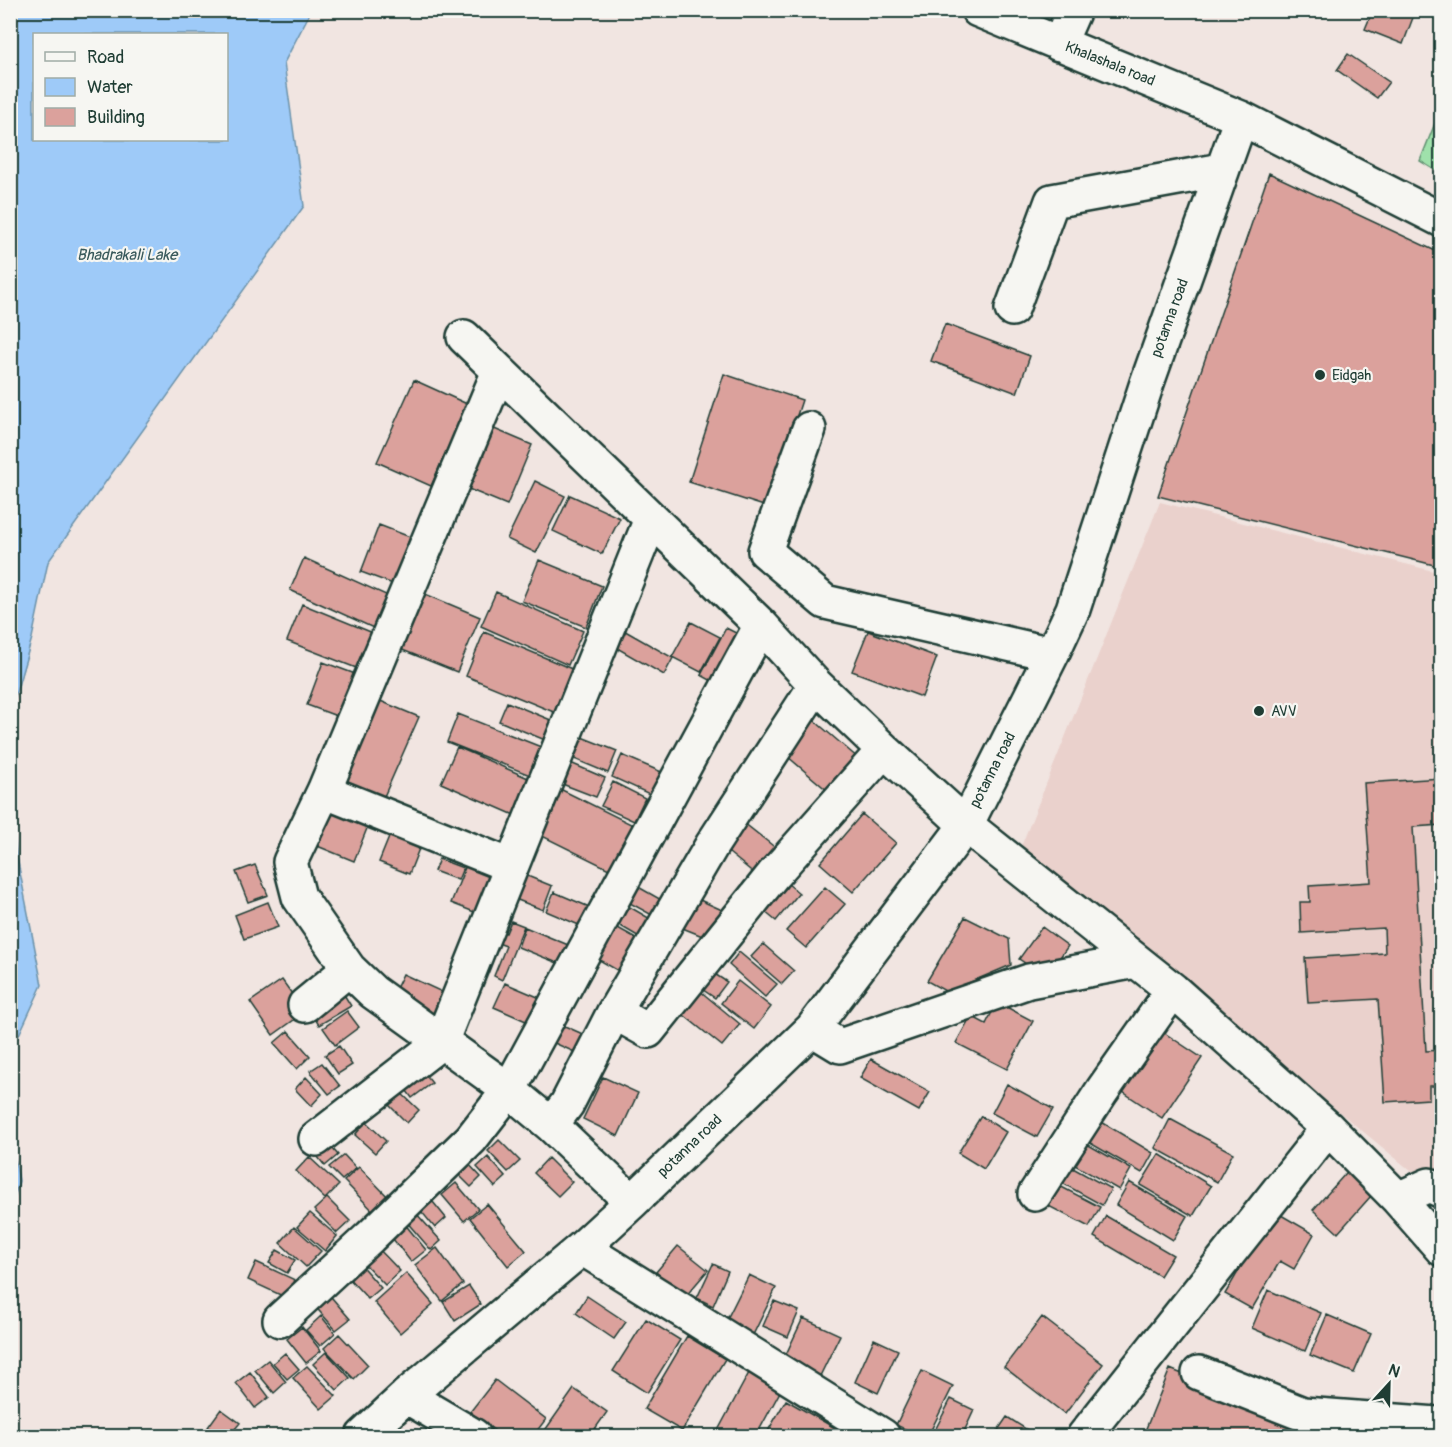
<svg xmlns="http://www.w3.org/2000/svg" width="1452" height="1447" viewBox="0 0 1452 1447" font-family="Pangolin,sans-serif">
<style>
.built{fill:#ead1cc}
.green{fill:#9fe1ab;stroke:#5f8f70;stroke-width:1.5}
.water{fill:#9ecaf8;stroke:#6b92aa;stroke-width:1.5;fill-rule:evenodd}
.building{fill:#dba19c;stroke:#1f3d34;stroke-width:1.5}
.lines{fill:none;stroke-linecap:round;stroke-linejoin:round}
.minor-casing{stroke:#1f3d34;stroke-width:38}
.minor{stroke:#f6f6f2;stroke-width:33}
.poi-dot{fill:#1f3d34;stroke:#f6f6f2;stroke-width:2}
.labels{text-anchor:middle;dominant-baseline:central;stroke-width:4.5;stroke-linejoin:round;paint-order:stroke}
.street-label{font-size:15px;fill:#1f3d34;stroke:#f6f6f2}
.poi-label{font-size:15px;fill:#1f3d34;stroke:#f6f6f2;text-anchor:start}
.water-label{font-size:16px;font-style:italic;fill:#38595b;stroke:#f6f6f2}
</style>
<rect width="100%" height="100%" fill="#f1e5e1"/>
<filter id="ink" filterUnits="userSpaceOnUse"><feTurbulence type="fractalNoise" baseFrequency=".0167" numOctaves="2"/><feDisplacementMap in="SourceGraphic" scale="12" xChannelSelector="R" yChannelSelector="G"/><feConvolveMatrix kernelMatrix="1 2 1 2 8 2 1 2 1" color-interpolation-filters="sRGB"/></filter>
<g filter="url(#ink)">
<path class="built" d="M 1160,502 L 1441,573 L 1441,1174 L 1411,1171 L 1020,849 Z"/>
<path class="green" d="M 1441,108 L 1441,174 L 1420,161 Z"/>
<path class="water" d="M 11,10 L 311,11 L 284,63 L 304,206 L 48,562 L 32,638 L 11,710 ZM 34,34 L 226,34 L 226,140 L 34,140 Z
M 10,783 L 16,852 L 42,985 L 11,1052 Z
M 11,1135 L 19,1181 L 11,1208 L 10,1208 Z"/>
<path class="building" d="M 1373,10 L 1403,10 L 1414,15 L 1403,44 L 1365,29 Z
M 1348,54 L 1389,82 L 1377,98 L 1337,70 Z
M 1269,173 L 1442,254 L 1442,567 L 1158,496 Z
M 945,324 L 1030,356 L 1017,393 L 931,361 Z
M 724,374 L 802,400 L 767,507 L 689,482 Z
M 414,380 L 467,404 L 431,486 L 377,462 Z
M 492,428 L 532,445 L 507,505 L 466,488 Z
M 535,481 L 565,496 L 536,553 L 507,539 Z
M 570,495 L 620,518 L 602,554 L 553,531 Z
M 379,525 L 410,537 L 393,584 L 361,572 Z
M 304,558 L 395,599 L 380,631 L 290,590 Z
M 539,560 L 602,586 L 586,627 L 522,601 Z
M 418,591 L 480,617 L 457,672 L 395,647 Z
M 496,592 L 583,631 L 568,665 L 481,626 Z
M 302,604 L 378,635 L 364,671 L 287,641 Z
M 691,622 L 720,637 L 701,672 L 672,657 Z
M 620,628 L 673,658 L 664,675 L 610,644 Z
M 726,628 L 748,639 L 723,687 L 701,675 Z
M 868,631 L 937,657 L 922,697 L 852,671 Z
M 484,632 L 579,672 L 561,715 L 466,676 Z
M 323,662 L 366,678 L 350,721 L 307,705 Z
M 378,700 L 419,717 L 382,801 L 341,784 Z
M 507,702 L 558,723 L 550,742 L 499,721 Z
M 458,714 L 541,747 L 530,775 L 447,742 Z
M 809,716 L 866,765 L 836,798 L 780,750 Z
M 574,734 L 617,751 L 608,773 L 565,755 Z
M 457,747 L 535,781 L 519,817 L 441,783 Z
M 622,755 L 666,774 L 656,797 L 612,777 Z
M 566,761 L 605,778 L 596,797 L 557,782 Z
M 1442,778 L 1442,825 L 1413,827 L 1426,1051 L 1442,1050 L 1442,1086 L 1429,1086 L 1429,1099 L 1385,1102 L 1378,999 L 1308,1003 L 1305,958 L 1385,953 L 1384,928 L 1301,933 L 1300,902 L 1310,902 L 1309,886 L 1371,882 L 1364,783 Z
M 613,782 L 645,798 L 634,821 L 601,806 Z
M 552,785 L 641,829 L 619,874 L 530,830 Z
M 327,803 L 370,821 L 354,861 L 310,843 Z
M 862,814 L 896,843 L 853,892 L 820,863 Z
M 739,819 L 777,849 L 755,874 L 718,844 Z
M 392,830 L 422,841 L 409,874 L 379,862 Z
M 439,859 L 463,868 L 458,880 L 434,871 Z
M 468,860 L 499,872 L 482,915 L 451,903 Z
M 255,865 L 268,895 L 248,902 L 236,872 Z
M 515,871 L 552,886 L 543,910 L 505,895 Z
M 776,874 L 799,893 L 776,921 L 753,902 Z
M 626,880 L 672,906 L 663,921 L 617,896 Z
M 825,887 L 845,904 L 806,948 L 786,931 Z
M 554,892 L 594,909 L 586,928 L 546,911 Z
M 693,897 L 722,910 L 710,939 L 680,927 Z
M 616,899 L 659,924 L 648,942 L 605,917 Z
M 268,902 L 278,927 L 244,939 L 235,915 Z
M 965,917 L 1009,939 L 1011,965 L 947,992 L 927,981 Z
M 511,921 L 524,926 L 502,980 L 494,976 L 506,946 L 495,942 L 499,931 L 506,933 Z
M 605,921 L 647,944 L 629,977 L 587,953 Z
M 525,927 L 573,947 L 565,966 L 518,947 Z
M 1042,927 L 1068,946 L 1046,977 L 1019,959 Z
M 763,944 L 794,971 L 782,984 L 751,957 Z
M 739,952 L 777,984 L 765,997 L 729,965 Z
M 707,969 L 727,982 L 715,998 L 696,985 Z
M 403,974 L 453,997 L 440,1025 L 390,1001 Z
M 282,980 L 305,1012 L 273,1035 L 250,1002 Z
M 738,981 L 771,1007 L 754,1029 L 721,1003 Z
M 505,983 L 545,1000 L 535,1025 L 494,1007 Z
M 694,986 L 740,1024 L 722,1046 L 675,1008 Z
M 340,988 L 351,1006 L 319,1025 L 308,1008 Z
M 997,1002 L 1033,1021 L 1007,1069 L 956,1043 L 971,1016 L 986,1024 Z
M 347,1011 L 359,1027 L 335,1045 L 323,1028 Z
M 549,1019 L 587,1036 L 579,1054 L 541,1037 Z
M 1154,1026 L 1202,1058 L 1162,1118 L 1114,1086 Z
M 288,1031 L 310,1056 L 297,1069 L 274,1043 Z
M 339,1046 L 352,1065 L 338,1074 L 325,1055 Z
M 871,1059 L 930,1092 L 919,1111 L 860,1078 Z
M 322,1063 L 340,1086 L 329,1094 L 310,1071 Z
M 423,1072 L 432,1083 L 412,1098 L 404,1087 Z
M 306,1077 L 322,1094 L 311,1106 L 295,1089 Z
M 603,1077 L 638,1093 L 618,1136 L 583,1119 Z
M 1007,1084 L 1053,1109 L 1037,1137 L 992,1113 Z
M 400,1092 L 419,1110 L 407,1123 L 388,1104 Z
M 1090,1115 L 1153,1153 L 1142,1173 L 1078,1136 Z
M 981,1116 L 1006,1132 L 984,1169 L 958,1153 Z
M 1170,1119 L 1233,1153 L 1217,1182 L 1155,1148 Z
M 366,1122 L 386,1141 L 375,1153 L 355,1135 Z
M 1078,1139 L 1131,1169 L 1119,1190 L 1066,1160 Z
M 499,1140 L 520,1161 L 508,1172 L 488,1151 Z
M 326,1141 L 338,1155 L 325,1166 L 313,1151 Z
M 1159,1154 L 1211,1186 L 1193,1216 L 1140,1185 Z
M 344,1155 L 356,1168 L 342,1180 L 329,1167 Z
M 309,1157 L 339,1185 L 325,1199 L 296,1171 Z
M 488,1157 L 506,1177 L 495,1187 L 477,1167 Z
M 548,1158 L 572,1182 L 558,1196 L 534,1173 Z
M 465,1160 L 481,1177 L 471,1187 L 454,1170 Z
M 1062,1162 L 1111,1189 L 1102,1205 L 1053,1178 Z
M 1354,1164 L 1379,1187 L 1338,1233 L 1313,1210 Z
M 359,1167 L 392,1201 L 377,1215 L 344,1181 Z
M 1050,1181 L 1100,1207 L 1089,1227 L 1039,1201 Z
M 1129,1182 L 1187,1216 L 1173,1240 L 1116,1205 Z
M 456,1183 L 478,1209 L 464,1221 L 442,1195 Z
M 327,1198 L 350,1221 L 337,1233 L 314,1210 Z
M 433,1202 L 446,1218 L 435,1228 L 421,1211 Z
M 487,1204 L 526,1251 L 508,1266 L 470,1218 Z
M 1274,1211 L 1314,1234 L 1294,1269 L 1280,1261 L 1252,1309 L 1225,1294 Z
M 415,1212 L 441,1241 L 431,1250 L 405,1220 Z
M 310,1213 L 337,1236 L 325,1251 L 297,1227 Z
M 1106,1216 L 1173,1255 L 1160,1276 L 1094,1237 Z
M 404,1223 L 426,1250 L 411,1262 L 389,1234 Z
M 294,1227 L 321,1251 L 306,1267 L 280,1243 Z
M 375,1245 L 400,1271 L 385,1285 L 360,1259 Z
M 678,1246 L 708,1270 L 685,1297 L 656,1272 Z
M 437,1248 L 463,1284 L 442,1301 L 415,1265 Z
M 277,1250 L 295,1260 L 287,1273 L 269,1263 Z
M 256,1262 L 295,1280 L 287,1298 L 248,1280 Z
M 358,1262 L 381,1288 L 368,1299 L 345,1274 Z
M 713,1264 L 728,1271 L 713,1306 L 697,1298 Z
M 406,1273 L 433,1304 L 400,1333 L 374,1302 Z
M 749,1275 L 776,1288 L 751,1339 L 724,1325 Z
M 469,1286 L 481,1304 L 455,1321 L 443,1302 Z
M 1268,1290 L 1321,1313 L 1305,1351 L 1252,1328 Z
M 326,1291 L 350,1319 L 336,1330 L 312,1303 Z
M 587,1296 L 626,1322 L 614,1339 L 576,1313 Z
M 774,1301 L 799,1311 L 788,1337 L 763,1326 Z
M 1327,1315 L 1371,1334 L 1354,1373 L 1310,1355 Z
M 321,1316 L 335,1333 L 320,1346 L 306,1330 Z
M 1042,1317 L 1103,1364 L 1065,1414 L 1004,1367 Z
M 803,1318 L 840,1335 L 818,1380 L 782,1363 Z
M 646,1319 L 680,1340 L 647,1393 L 613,1371 Z
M 302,1327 L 321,1351 L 306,1363 L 287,1339 Z
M 339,1334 L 368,1365 L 354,1379 L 324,1348 Z
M 687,1336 L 725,1359 L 682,1431 L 644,1409 Z
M 874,1339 L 898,1350 L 878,1393 L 855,1382 Z
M 326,1352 L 350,1378 L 337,1390 L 313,1364 Z
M 285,1353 L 299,1369 L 287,1379 L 273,1363 Z
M 268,1360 L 286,1382 L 274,1393 L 255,1370 Z
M 307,1366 L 336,1396 L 321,1409 L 293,1378 Z
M 1170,1369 L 1333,1436 L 1143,1436 Z
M 750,1371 L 782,1388 L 756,1436 L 715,1436 Z
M 922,1371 L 953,1386 L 928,1436 L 920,1436 L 896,1425 Z
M 250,1372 L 269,1397 L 255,1408 L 236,1383 Z
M 495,1380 L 546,1419 L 533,1436 L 502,1436 L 470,1412 Z
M 574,1389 L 607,1412 L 590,1436 L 541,1436 Z
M 951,1399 L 974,1410 L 962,1436 L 932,1436 Z
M 786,1400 L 840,1431 L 837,1436 L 765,1436 Z
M 221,1409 L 240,1423 L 229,1436 L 221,1436 L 208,1427 Z
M 1007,1417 L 1037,1436 L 994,1436 Z
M 210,1431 L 219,1436 L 206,1436 Z"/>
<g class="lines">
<g class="minor-casing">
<path id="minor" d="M 978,10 L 1241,118
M 1059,44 L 1074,10
M 1012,309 L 1052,201 L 1222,170
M 464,337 L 761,625 L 816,685 L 884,750 L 966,825 L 1173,990 L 1328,1128 L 1398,1199 L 1442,1249
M 499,371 L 324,791 L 290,862 L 299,897 L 349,969 L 373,992 L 509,1090 L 551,1125 L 632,1202
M 809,429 L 765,551 L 825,602 L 1052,654
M 324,791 L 511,866
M 305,1005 L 349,969
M 614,1012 L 648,1031 L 773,875 L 884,750
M 812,1029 L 840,1046 L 1029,981 L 1136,961
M 551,1125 L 567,1104 L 614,1012 L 712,845 L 816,685
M 316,1139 L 441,1042 L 651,519
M 1035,1194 L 1102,1091 L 1173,990
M 1398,1199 L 1429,1185 L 1442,1191
M 582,1248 L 883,1436
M 280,1320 L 370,1237 L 471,1139 L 509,1090 L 761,625
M 1199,1373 L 1303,1414 L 1437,1424 L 1442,1430
M 406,1396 L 474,1436
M 363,1436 L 406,1396 L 582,1248 L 632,1202 L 812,1029 L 966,825 L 1052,654 L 1073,609 L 1147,383 L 1241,118 L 1442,220
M 1084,1436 L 1328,1128"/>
</g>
<use href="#minor" class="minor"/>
</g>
</g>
<g class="poi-dot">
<circle cx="1320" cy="375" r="6"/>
<circle cx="1259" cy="711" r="6"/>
</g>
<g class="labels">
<g class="street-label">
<text transform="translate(1110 64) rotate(22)">Khalashala road</text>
<text transform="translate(1170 318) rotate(-70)">potanna road</text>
<text transform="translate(993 770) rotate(-63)">potanna road</text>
<text transform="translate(690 1146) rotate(-44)">potanna road</text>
</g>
<g class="poi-label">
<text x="1332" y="375">Eidgah</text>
<text x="1271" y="711">AVV</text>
</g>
<g class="water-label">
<text x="127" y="255">Bhadrakali Lake</text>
</g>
</g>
<rect width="1452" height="1447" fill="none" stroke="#f6f6f2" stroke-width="36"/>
<rect x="18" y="18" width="1416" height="1411" fill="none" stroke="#1f3d34" stroke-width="2" filter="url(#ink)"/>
<rect x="33" y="33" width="195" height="108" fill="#f6f6f2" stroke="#a0aca6" stroke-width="1.5"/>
<rect x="45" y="52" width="30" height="9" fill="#f6f6f2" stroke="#a0aca6" stroke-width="1.5"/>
<text x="87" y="63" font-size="18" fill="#1f3d34">Road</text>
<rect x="45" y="78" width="30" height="18" fill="#9ecaf8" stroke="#a0aca6" stroke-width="1.5"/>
<text x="87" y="93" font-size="18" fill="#1f3d34">Water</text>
<rect x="45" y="108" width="30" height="18" fill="#dba19c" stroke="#a0aca6" stroke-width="1.5"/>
<text x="87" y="123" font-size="18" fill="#1f3d34">Building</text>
<g transform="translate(1389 1384) rotate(22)" stroke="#f6f6f2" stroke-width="4.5" paint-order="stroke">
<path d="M0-4.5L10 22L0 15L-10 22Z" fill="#1f3d34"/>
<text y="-9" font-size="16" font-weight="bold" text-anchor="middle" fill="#1f3d34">N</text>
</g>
</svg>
